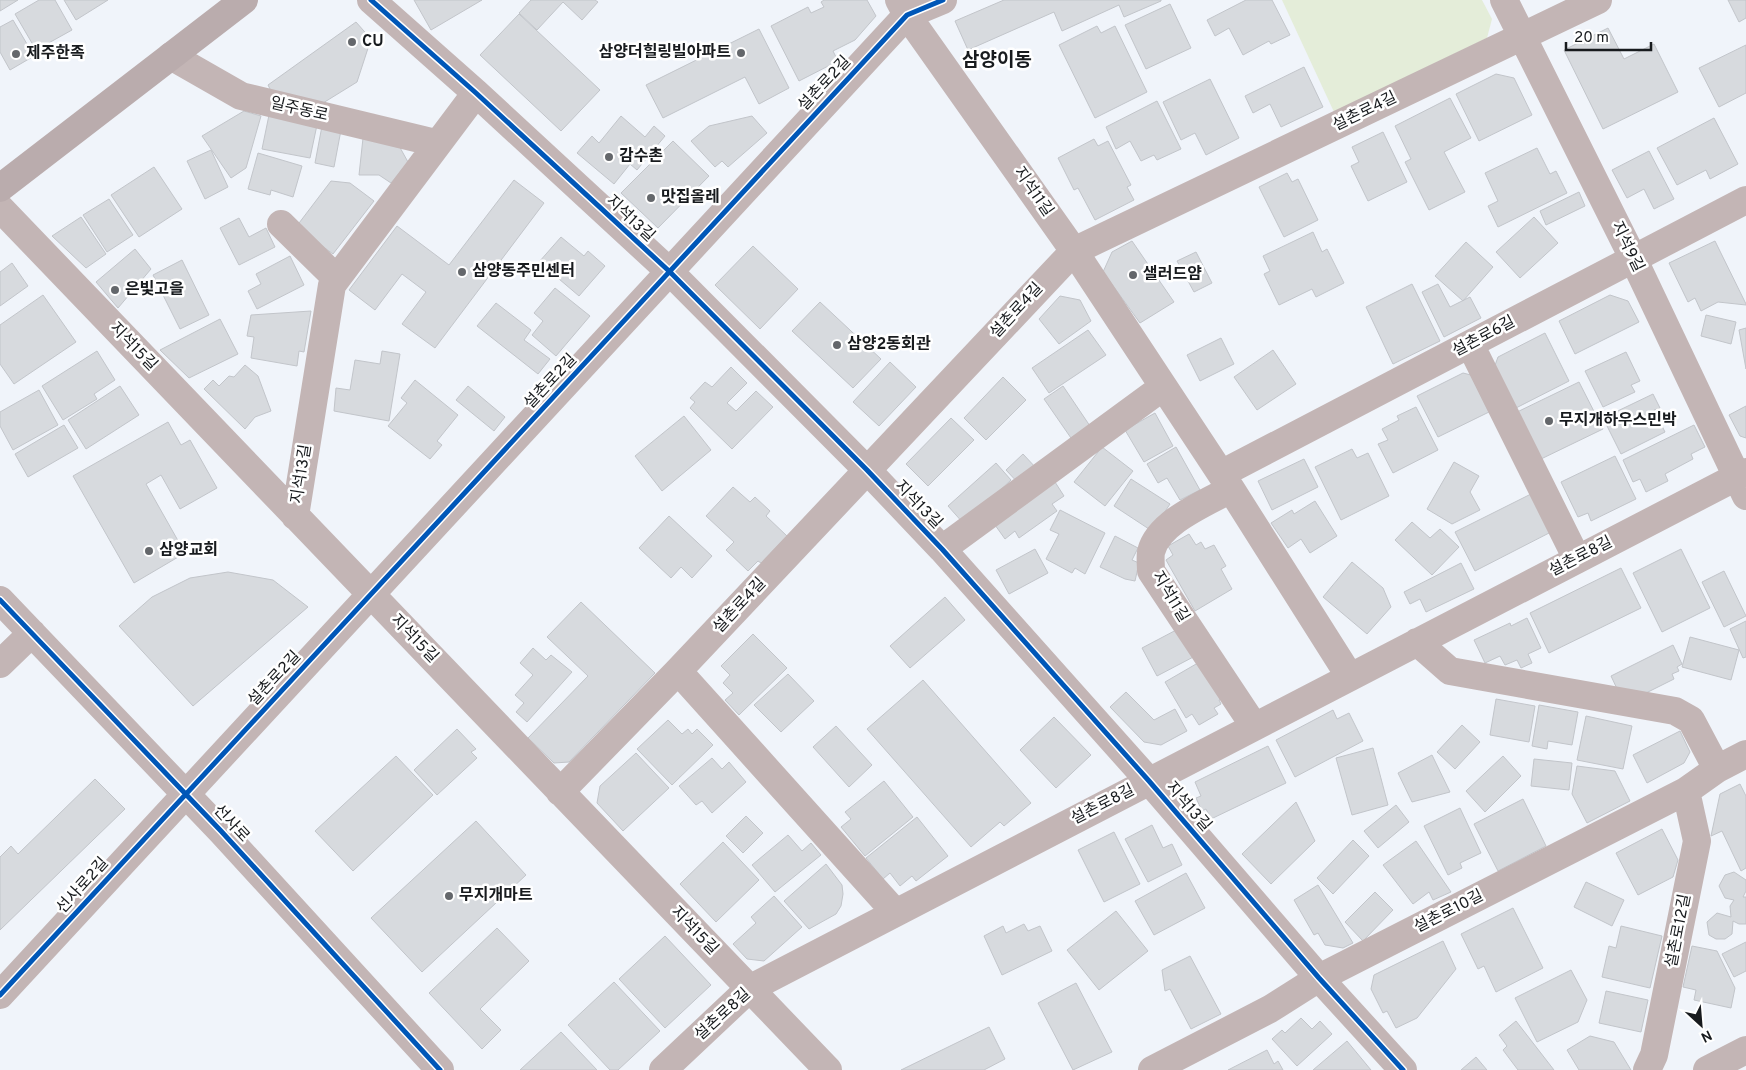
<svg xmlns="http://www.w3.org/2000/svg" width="1746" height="1070" viewBox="0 0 1746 1070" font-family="Overpass,'Noto Sans KR',sans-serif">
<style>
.green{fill:#e4edd9}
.building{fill:#d7dade;stroke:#c2c5ca}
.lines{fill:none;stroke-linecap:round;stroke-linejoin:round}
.minor{stroke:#c3b5b5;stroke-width:28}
.major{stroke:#baacad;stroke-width:28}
.cycleway-casing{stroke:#fff;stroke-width:8}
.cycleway{stroke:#0057b8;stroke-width:5}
.poi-dot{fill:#64676b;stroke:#fff;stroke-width:2}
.labels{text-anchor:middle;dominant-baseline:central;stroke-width:5;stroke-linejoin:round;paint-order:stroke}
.poi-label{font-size:16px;font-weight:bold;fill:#181b1e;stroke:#fff;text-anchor:start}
.street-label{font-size:16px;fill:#181b1e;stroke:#fff}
.quarter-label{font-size:19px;font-weight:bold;fill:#181b1e;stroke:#fff}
</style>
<rect width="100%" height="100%" fill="#f0f4fa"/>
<path class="green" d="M 1282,0 L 1482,0 L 1492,19 L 1487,38 L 1334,112 Z"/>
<path class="building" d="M 0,0 L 18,0 L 0,11 Z
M 39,0 L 55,0 L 72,30 L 36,50 L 15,14 Z
M 64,0 L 108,0 L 76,20 Z
M 414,0 L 482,0 L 431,30 Z
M 531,0 L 595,0 L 598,2 L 582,20 L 563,2 L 537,30 L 519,13 Z
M 824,0 L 867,0 L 876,16 L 855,40 L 833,51 L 838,61 L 799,81 L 771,26 L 808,7 L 811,13 L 824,7 L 821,2 Z
M 1004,0 L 1161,0 L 1161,1 L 1124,17 L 1119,5 L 1062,31 L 1054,12 L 968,50 L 955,21 Z
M 1246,0 L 1272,0 L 1290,35 L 1271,44 L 1269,41 L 1243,55 L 1229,28 L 1215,36 L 1207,20 Z
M 1728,0 L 1746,0 L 1746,18 L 1739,22 Z
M 1170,4 L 1191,48 L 1146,69 L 1125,25 Z
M 519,14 L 600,90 L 561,131 L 480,55 Z
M 13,20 L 34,56 L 10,70 L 0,52 L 0,27 Z
M 356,22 L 371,39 L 357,82 L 323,103 L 271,91 L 268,85 Z
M 1097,26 L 1101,33 L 1115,26 L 1147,92 L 1095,118 L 1059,45 Z
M 1608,28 L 1624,59 L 1654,44 L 1678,92 L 1603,129 L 1564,50 Z
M 759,29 L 789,88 L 759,104 L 745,77 L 663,118 L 646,85 Z
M 1746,45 L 1746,93 L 1719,107 L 1699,68 Z
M 1304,67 L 1323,107 L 1281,127 L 1270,104 L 1253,113 L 1245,96 Z
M 1496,74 L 1514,78 L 1532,115 L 1479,141 L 1456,94 Z
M 1210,79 L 1239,138 L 1206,155 L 1195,133 L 1181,140 L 1163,102 Z
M 1450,98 L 1471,138 L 1444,152 L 1465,192 L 1429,210 L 1405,162 L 1411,159 L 1395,126 Z
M 1157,101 L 1181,149 L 1157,160 L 1154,155 L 1141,161 L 1130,141 L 1116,149 L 1106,127 Z
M 244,111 L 261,116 L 246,168 L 231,178 L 202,136 Z
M 269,115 L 317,125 L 310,158 L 262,149 Z
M 621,116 L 645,137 L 654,126 L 665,136 L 637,170 L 630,164 L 614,184 L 577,153 L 592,136 L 599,143 Z
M 752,116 L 767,133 L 728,167 L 722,161 L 715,167 L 691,141 L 709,126 Z
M 1714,118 L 1738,164 L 1710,179 L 1706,170 L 1677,185 L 1657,148 Z
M 322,126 L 341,130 L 334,167 L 315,163 Z
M 1383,132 L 1407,182 L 1368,201 L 1351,166 L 1359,162 L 1352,147 Z
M 363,138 L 398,144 L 408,162 L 391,183 L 379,175 L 359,175 Z
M 1094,139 L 1098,146 L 1108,141 L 1131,185 L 1127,187 L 1134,200 L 1095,220 L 1078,188 L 1074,190 L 1058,158 Z
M 673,141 L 709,176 L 658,228 L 621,193 Z
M 1537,148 L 1550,174 L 1556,171 L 1567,193 L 1498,227 L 1488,206 L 1498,201 L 1485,173 Z
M 211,150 L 228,187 L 205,199 L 187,161 Z
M 1649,151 L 1674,199 L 1654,209 L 1644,189 L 1627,198 L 1612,170 Z
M 258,153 L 302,166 L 293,197 L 271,190 L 270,195 L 248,189 Z
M 154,167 L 182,209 L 139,237 L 111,195 Z
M 1287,173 L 1292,182 L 1298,179 L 1318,220 L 1284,237 L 1259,187 Z
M 514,180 L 544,203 L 435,348 L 402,324 L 426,292 L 402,274 L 375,310 L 349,290 L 397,226 L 449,265 Z
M 331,181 L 350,183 L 374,201 L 333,254 L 296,227 Z
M 1579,192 L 1585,206 L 1546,225 L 1540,211 Z
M 109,199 L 133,235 L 107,252 L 83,215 Z
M 81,217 L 106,254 L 86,268 L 52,236 Z
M 1534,217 L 1558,243 L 1520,278 L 1496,252 Z
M 239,218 L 249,237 L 266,228 L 275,247 L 239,265 L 220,228 Z
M 1313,232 L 1322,252 L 1327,249 L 1344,283 L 1316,297 L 1312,289 L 1279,305 L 1264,274 L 1270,271 L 1263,256 Z
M 561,237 L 584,256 L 588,251 L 605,266 L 579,296 L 539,262 Z
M 1132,241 L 1174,302 L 1140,323 L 1103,272 L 1112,252 Z
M 1715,241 L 1746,304 L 1746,305 L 1718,302 L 1701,311 L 1695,298 L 1688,302 L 1669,263 Z
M 1466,242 L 1493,267 L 1463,301 L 1435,276 Z
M 753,246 L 798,289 L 760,329 L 715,285 Z
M 135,249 L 151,269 L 118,308 L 96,282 Z
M 1196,252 L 1212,283 L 1194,292 L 1177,261 Z
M 290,256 L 304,285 L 257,309 L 248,291 L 261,284 L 256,274 Z
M 182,260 L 209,315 L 180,329 L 153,275 Z
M 12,263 L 28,286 L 0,306 L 0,272 Z
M 1412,284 L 1440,341 L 1393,364 L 1366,307 Z
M 1438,284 L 1450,307 L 1470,297 L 1481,318 L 1444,337 L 1422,292 Z
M 555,288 L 590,316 L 556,356 L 532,335 L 543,321 L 534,313 Z
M 43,295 L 76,342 L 14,384 L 0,364 L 0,325 Z
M 1610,295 L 1628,301 L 1639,322 L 1575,354 L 1559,321 Z
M 1060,296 L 1080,300 L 1091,321 L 1059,344 L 1039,319 Z
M 820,302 L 881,359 L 853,388 L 792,331 Z
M 496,303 L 531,330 L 524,340 L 550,359 L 538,374 L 477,326 Z
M 311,311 L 304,352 L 299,351 L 297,366 L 251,358 L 254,337 L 247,336 L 251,315 Z
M 1706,315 L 1736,322 L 1731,344 L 1701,336 Z
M 220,319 L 238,354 L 189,378 L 160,350 Z
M 1746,328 L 1746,369 L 1739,330 Z
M 1088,330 L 1106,355 L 1049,393 L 1032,368 Z
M 1545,333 L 1569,381 L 1514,409 L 1494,368 L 1498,357 Z
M 1221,338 L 1234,364 L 1200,381 L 1187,355 Z
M 1273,350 L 1296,384 L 1257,410 L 1234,377 Z
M 97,351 L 115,380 L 94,394 L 97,399 L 63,420 L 42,386 Z
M 382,351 L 400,354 L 389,421 L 334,411 L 336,388 L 350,390 L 355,360 L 380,364 Z
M 1626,352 L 1640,381 L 1631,385 L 1635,392 L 1603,407 L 1585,371 Z
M 890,362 L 916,387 L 879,426 L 853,402 Z
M 245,365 L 258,376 L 271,411 L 255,417 L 245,429 L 204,389 L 213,380 L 219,386 L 229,376 L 234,377 Z
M 731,367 L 747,383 L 727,403 L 736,411 L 756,391 L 773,407 L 732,449 L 690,408 L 695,402 L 690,398 L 705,382 L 712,387 Z
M 1463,373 L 1471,375 L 1489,412 L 1438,437 L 1417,396 Z
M 1003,377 L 1026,400 L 986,440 L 964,418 Z
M 415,380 L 458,415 L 437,441 L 442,445 L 430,459 L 388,426 L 407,403 L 401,398 Z
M 1579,382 L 1603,429 L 1541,459 L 1513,414 Z
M 120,386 L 139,415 L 86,449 L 68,420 Z
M 468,386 L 505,417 L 494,431 L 456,400 Z
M 1063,386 L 1090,426 L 1071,438 L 1044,399 Z
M 39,390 L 58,425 L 13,450 L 0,426 L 0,412 Z
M 1653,394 L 1660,408 L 1654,410 L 1665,432 L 1621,454 L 1603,418 Z
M 1746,406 L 1746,438 L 1740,436 L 1729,415 Z
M 1416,407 L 1438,450 L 1393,473 L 1378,444 L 1388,440 L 1382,429 L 1399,420 L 1397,416 Z
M 1155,413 L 1173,446 L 1144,462 L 1125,430 Z
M 684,416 L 711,450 L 662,491 L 635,456 Z
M 951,418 L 974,440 L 928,486 L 906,464 Z
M 168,422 L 181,445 L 190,440 L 217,488 L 180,509 L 161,475 L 146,484 L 185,553 L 134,583 L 73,476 Z
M 64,425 L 78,448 L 28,477 L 15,454 Z
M 1694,425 L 1705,447 L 1691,454 L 1693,459 L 1665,474 L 1668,481 L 1646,492 L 1640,479 L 1633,482 L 1623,460 Z
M 1102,447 L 1133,471 L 1105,506 L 1074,482 Z
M 1176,447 L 1200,490 L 1180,500 L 1167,478 L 1158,483 L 1147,464 Z
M 1352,449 L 1357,458 L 1368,453 L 1389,496 L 1341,520 L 1315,467 Z
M 1023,454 L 1037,469 L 1020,485 L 1006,470 Z
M 1615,456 L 1636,499 L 1591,521 L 1588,513 L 1578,517 L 1561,482 Z
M 1304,459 L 1318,487 L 1272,510 L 1258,481 Z
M 1454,462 L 1479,476 L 1470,492 L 1480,510 L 1452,524 L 1427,509 Z
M 996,463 L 1011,480 L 964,524 L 948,506 Z
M 1131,479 L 1170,504 L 1152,531 L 1114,506 Z
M 1055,482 L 1064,496 L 1052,504 L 1057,511 L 1019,538 L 1015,531 L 1005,539 L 995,525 Z
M 733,487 L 750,502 L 755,497 L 770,511 L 766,516 L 787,536 L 761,563 L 758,561 L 748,571 L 726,550 L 734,542 L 706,516 Z
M 1531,494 L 1551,532 L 1475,571 L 1455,532 Z
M 1315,501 L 1337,536 L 1310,553 L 1301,539 L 1288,548 L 1271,523 L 1292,510 L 1294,514 Z
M 1060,510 L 1105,533 L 1085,574 L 1075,568 L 1072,573 L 1046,559 L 1059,534 L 1050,530 Z
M 669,516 L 712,556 L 692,578 L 681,567 L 671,578 L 639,548 Z
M 1412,522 L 1430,538 L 1440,529 L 1459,547 L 1432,575 L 1395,540 Z
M 1189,534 L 1196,545 L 1201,542 L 1205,549 L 1214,545 L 1226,566 L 1221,569 L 1232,589 L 1195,611 L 1166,560 L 1173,555 L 1168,546 Z
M 1115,536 L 1138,548 L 1132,560 L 1139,563 L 1135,581 L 1125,579 L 1100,567 Z
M 1035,549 L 1048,573 L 1009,594 L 996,570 Z
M 1681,549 L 1710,608 L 1662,632 L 1633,573 Z
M 1352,562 L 1383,588 L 1391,607 L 1367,634 L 1323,597 Z
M 1461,563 L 1474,589 L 1426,612 L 1420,599 L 1410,604 L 1404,592 Z
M 1621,568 L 1641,608 L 1549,653 L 1530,613 Z
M 1724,571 L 1746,616 L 1724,627 L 1702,582 Z
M 228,572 L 273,580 L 308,607 L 193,706 L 119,626 L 152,597 L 190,578 Z
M 945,597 L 965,620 L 910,668 L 890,646 Z
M 581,602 L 655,673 L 569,762 L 554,763 L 528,738 L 588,676 L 547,637 Z
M 1527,618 L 1541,648 L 1528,654 L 1532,663 L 1521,668 L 1517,660 L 1505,665 L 1500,656 L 1485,663 L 1474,640 L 1510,623 L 1511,626 Z
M 1746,621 L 1746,657 L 1743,658 L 1730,629 Z
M 1180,628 L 1199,654 L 1157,676 L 1142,648 Z
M 753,634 L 787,668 L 739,715 L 725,700 L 733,693 L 723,683 L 730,675 L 721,666 Z
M 1690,637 L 1739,650 L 1731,680 L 1682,667 Z
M 1673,645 L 1682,664 L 1677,667 L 1679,671 L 1672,674 L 1674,679 L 1640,696 L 1619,693 L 1611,676 Z
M 533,648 L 546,660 L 551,655 L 572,672 L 527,722 L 516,712 L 524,703 L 515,695 L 533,675 L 520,663 Z
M 1203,660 L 1225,697 L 1219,700 L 1221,704 L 1214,708 L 1218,714 L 1199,725 L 1192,714 L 1186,718 L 1165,682 Z
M 788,674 L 814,701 L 781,732 L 754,705 Z
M 923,680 L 1031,803 L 1004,826 L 1000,822 L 971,847 L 867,729 Z
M 1126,692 L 1154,720 L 1175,709 L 1187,731 L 1161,745 L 1144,742 L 1110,707 Z
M 1496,699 L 1535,706 L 1529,742 L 1490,735 Z
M 1539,705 L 1578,712 L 1572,745 L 1548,741 L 1547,749 L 1532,746 Z
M 1333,710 L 1337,719 L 1349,713 L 1363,741 L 1295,777 L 1276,740 Z
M 1586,716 L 1632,726 L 1623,769 L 1577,760 Z
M 1054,717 L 1091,755 L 1056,788 L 1020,750 Z
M 668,720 L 682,734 L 688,729 L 692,734 L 697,729 L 713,745 L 672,785 L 637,749 Z
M 1462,725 L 1480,742 L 1455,769 L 1437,752 Z
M 836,726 L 872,765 L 849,787 L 813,747 Z
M 457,729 L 476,749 L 471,752 L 477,758 L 437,795 L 414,770 Z
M 1680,731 L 1690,752 L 1684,763 L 1647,783 L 1633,755 Z
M 1268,746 L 1286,783 L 1211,819 L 1206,809 L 1202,811 L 1196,798 L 1201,796 L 1195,782 Z
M 1373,748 L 1388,805 L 1352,815 L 1336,758 Z
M 636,753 L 669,788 L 623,831 L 597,803 L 600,786 Z
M 1432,755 L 1450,792 L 1412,802 L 1398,773 Z
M 396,756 L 433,795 L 353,871 L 315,831 Z
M 1503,756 L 1521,776 L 1485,812 L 1466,791 Z
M 712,758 L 722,769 L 729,762 L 746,782 L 712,813 L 702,801 L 696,805 L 679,786 Z
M 1534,759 L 1572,763 L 1569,790 L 1531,786 Z
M 1577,766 L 1615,771 L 1630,801 L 1587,823 L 1572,794 Z
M 95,779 L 125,809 L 0,930 L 0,857 L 11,846 L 18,854 Z
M 884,781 L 913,817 L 865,856 L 841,827 L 851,819 L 845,812 Z
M 1740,784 L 1746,796 L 1746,868 L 1741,871 L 1722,831 L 1711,836 L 1720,794 Z
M 1523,799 L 1546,846 L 1498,871 L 1474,824 Z
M 1296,802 L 1315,841 L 1271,884 L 1242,854 Z
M 1396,805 L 1409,822 L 1378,848 L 1364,831 Z
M 1460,808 L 1481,853 L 1460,863 L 1462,868 L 1448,875 L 1424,826 Z
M 746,816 L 763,833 L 743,853 L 726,836 Z
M 917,817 L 948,856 L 916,881 L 912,876 L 900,886 L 890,873 L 883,879 L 866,858 Z
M 476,821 L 526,875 L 422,972 L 371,918 Z
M 1152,825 L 1163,848 L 1172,844 L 1182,865 L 1148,882 L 1125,839 Z
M 1662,829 L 1678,860 L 1673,877 L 1638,895 L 1616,853 Z
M 1114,832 L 1140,884 L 1104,902 L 1078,850 Z
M 788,835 L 802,851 L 811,843 L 821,855 L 775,892 L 752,865 Z
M 1353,840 L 1369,856 L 1333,894 L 1317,878 Z
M 1416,841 L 1451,892 L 1433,900 L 1429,892 L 1413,904 L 1383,865 Z
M 723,842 L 759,880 L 716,922 L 680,884 Z
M 826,864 L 842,885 L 843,894 L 841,906 L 836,914 L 809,929 L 784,901 Z
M 1734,872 L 1746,880 L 1746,891 L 1743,897 L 1746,897 L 1746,924 L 1739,924 L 1733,921 L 1732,934 L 1725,939 L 1716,939 L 1709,935 L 1707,922 L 1717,913 L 1731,917 L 1730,906 L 1734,900 L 1725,898 L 1719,886 L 1725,875 Z
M 1186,873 L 1205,908 L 1154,935 L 1135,901 Z
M 1586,882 L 1624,900 L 1612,926 L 1574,907 Z
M 1318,885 L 1353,943 L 1343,948 L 1325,945 L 1318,933 L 1314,935 L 1294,900 Z
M 1375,892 L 1393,910 L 1363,941 L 1345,922 Z
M 774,896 L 802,927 L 764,961 L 747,959 L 733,944 L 756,923 L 751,917 Z
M 1513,908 L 1543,968 L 1496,992 L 1484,966 L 1478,969 L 1461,934 Z
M 1116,911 L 1148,951 L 1099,990 L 1067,950 Z
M 1024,924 L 1028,931 L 1040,926 L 1052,951 L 1002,975 L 984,936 L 1003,926 L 1006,933 Z
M 1621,926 L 1662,936 L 1650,988 L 1602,977 L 1609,946 L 1616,948 Z
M 497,928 L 529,961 L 480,1009 L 501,1030 L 482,1049 L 429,993 Z
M 665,936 L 711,985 L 665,1028 L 619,979 Z
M 1443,941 L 1456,969 L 1417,1018 L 1396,1028 L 1387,1011 L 1383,1013 L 1371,989 L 1374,975 Z
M 1746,942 L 1746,971 L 1734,977 L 1722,954 Z
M 1692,946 L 1717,951 L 1735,988 L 1731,1008 L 1694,1000 L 1696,990 L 1683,987 Z
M 1190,956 L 1221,1014 L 1191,1029 L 1170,989 L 1165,991 L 1162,970 Z
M 1571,970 L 1587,1000 L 1578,1022 L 1537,1042 L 1515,998 Z
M 614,982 L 660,1031 L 618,1070 L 610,1070 L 568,1025 Z
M 1076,983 L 1112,1052 L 1073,1070 L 1038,1003 Z
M 1606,991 L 1648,1000 L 1641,1032 L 1599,1023 Z
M 1301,1018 L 1312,1029 L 1320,1021 L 1332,1034 L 1297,1066 L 1272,1039 L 1282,1030 L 1285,1033 Z
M 1516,1021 L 1554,1070 L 1518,1070 L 1503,1050 L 1507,1046 L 1499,1035 Z
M 989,1027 L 1005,1059 L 984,1070 L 901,1070 Z
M 561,1032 L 597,1070 L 520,1070 Z
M 1590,1036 L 1614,1042 L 1631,1070 L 1579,1070 L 1567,1050 Z
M 1347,1041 L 1371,1070 L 1313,1070 Z
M 1267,1050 L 1274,1064 L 1278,1061 L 1283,1070 L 1228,1070 Z
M 1476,1057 L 1487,1070 L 1461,1070 Z"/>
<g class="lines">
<path class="minor" d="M 371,0 L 476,93 L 670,272 L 867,470 L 942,549 L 1149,781 L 1319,978 L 1403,1070
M 899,0 L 907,15 L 1074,251 L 1231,489 L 1350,677
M 1504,0 L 1633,258 L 1746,496
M 171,56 L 241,96 L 436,143
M 0,208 L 828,1070
M 281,224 L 336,278
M 1470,344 L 1577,559
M 1221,474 L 1746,200
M 1231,489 C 1206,503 1158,522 1151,552 C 1150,558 1151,565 1151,571 L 1254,726
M 295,516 L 332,285 L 476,93
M 942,549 L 1163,387
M 0,600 L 221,831 L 440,1070
M 1417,642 L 1450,671 L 1675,711 L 1691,720 L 1717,769
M 0,664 L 32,633
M 678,671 L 895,912
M 560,792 L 678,671 L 1074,251 L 1598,0
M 0,995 L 907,15 L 943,0
M 663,1070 L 749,989 L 1746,472
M 1152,1070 L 1270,1009 L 1319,978 L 1686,791 L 1717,769 L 1746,754
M 1647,1070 L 1654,1055 L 1697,841 L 1686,791
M 1707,1070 L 1746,1050"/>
<path class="major" d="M 0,188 L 244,0"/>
<g class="cycleway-casing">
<path id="cycleway" d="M 371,0 L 476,93 L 670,272 L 867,470 L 942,549 L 1149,781 L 1319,978 L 1403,1070
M 0,600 L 221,831 L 440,1070
M 0,995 L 907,15 L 943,0"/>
</g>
<use href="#cycleway" class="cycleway"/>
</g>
<g class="poi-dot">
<circle cx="352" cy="42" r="5"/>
<circle cx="741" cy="53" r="5"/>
<circle cx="16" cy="54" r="5"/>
<circle cx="609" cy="157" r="5"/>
<circle cx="651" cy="198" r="5"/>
<circle cx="462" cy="272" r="5"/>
<circle cx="1133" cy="275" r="5"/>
<circle cx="115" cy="290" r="5"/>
<circle cx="837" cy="345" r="5"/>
<circle cx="1549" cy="421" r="5"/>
<circle cx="149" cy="551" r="5"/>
<circle cx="449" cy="896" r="5"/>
</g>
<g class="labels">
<g class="poi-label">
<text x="362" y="42">CU</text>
<text x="731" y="53" text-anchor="end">삼양더힐링빌아파트</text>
<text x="26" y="54">제주한족</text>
<text x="619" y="157">감수촌</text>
<text x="661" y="198">맛집올레</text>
<text x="472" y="272">삼양동주민센터</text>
<text x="1143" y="275">샐러드얌</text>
<text x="125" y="290">은빛고을</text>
<text x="847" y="345">삼양2동회관</text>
<text x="1559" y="421">무지개하우스민박</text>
<text x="159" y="551">삼양교회</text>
<text x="459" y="896">무지개마트</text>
</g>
<g class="street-label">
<text transform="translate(825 84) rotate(-47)">설촌로2길</text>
<text transform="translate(299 110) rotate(13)">일주동로</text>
<text transform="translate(1365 112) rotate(-26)">설촌로4길</text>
<text transform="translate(1033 192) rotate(55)">지석11길</text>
<text transform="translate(630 219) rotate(43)">지석13길</text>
<text transform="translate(1627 247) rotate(64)">지석9길</text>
<text transform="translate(1017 311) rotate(-47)">설촌로4길</text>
<text transform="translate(1484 337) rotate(-28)">설촌로6길</text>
<text transform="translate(133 347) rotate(46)">지석15길</text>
<text transform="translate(551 382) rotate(-47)">설촌로2길</text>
<text transform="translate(302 474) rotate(-81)">지석13길</text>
<text transform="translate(918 505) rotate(46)">지석13길</text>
<text transform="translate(1581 557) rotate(-27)">설촌로8길</text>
<text transform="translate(1170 597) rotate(59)">지석11길</text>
<text transform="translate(740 606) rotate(-47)">설촌로4길</text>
<text transform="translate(414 639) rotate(46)">지석15길</text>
<text transform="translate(275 679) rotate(-47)">설촌로2길</text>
<text transform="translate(1103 805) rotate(-27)">설촌로8길</text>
<text transform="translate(1188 807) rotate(49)">지석13길</text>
<text transform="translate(231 824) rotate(47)">선사로</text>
<text transform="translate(83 886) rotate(-48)">선사로2길</text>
<text transform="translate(1449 912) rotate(-27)">설촌로10길</text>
<text transform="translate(694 931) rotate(46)">지석15길</text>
<text transform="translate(1679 931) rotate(-79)">설촌로12길</text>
<text transform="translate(723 1015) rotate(-42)">설촌로8길</text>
</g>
<g class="quarter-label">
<text x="997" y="61">삼양이동</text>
</g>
</g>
<g transform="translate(1701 1025) rotate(154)" stroke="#ffffff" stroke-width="4" paint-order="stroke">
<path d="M0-4L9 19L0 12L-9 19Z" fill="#181b1e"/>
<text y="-8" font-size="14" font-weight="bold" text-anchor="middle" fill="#181b1e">N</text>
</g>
<path d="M1566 42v8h85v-8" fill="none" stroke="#181b1e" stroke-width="2.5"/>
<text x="1574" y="42" font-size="15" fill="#181b1e" stroke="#ffffff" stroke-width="4" paint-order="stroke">20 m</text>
</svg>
